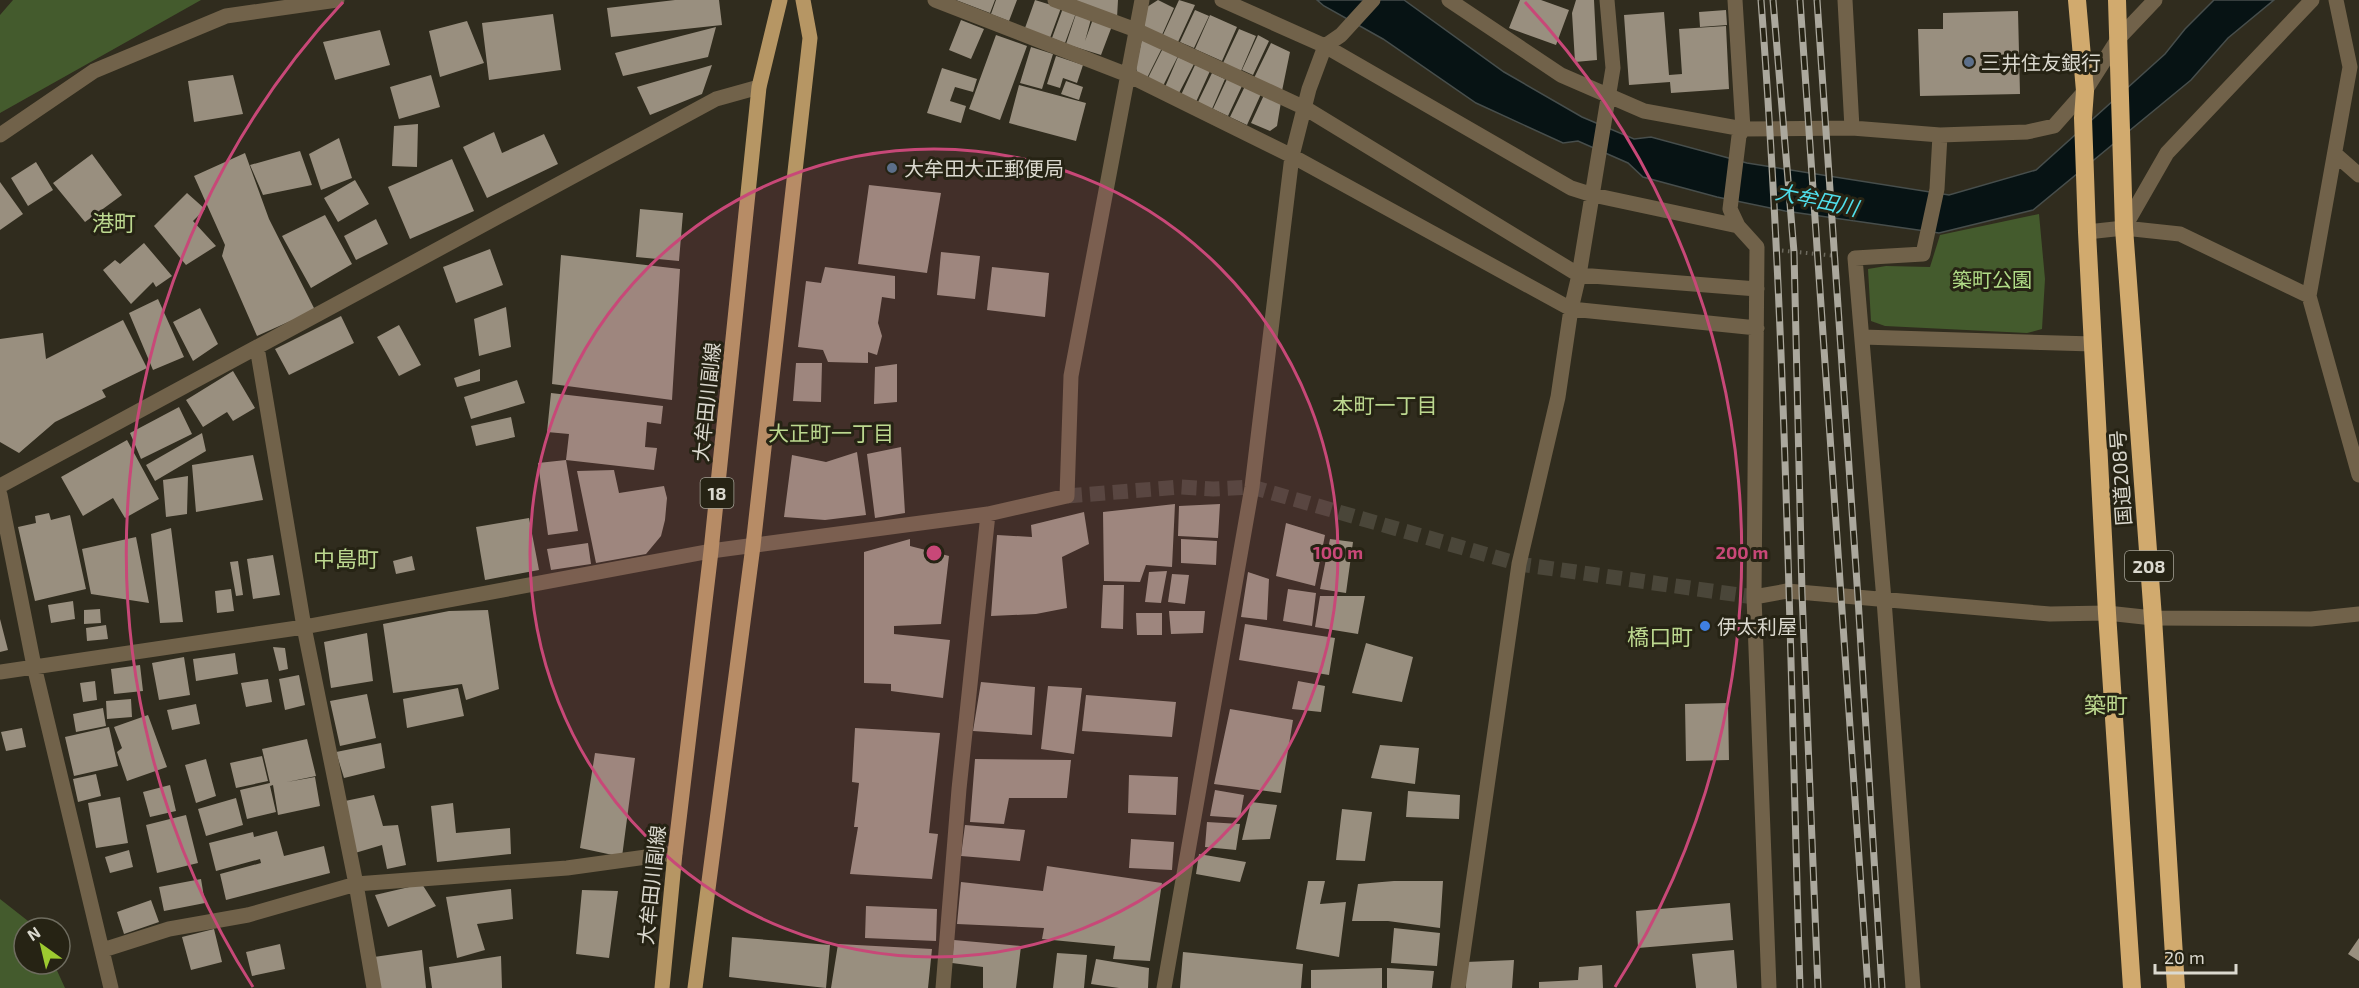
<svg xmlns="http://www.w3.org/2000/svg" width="2359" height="988" viewBox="0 0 2359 988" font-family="'Exo 2','Noto Sans JP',sans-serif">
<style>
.green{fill:#445b2d}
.water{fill:#071314;stroke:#474e4c;stroke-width:1.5}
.building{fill:#998f7f}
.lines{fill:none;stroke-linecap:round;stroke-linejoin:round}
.minor-tunnel{stroke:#4a4639;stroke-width:15;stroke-dasharray:15 8;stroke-linecap:butt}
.path{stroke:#6d6a5e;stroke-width:4;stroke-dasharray:1.5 4.5;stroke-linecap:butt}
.minor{stroke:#71624a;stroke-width:15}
.major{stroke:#b69664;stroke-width:15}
.highway{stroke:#d1aa6e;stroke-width:18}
.rail-casing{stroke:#aba89d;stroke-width:7}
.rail{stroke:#262314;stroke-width:4.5;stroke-dasharray:14;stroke-linecap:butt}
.ring{fill:none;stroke:#c84878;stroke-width:3}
.service-dot{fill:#5c6f8a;stroke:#262314;stroke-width:2}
.shop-dot{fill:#3f7fe0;stroke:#262314;stroke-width:2}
.labels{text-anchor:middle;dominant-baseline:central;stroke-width:6;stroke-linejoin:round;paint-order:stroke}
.shield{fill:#262314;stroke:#a5a297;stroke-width:1.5}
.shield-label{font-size:18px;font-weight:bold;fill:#dbd9cf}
.poi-label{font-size:20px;fill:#dbd9cf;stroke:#262314;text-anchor:start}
.park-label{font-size:20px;fill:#b1dc87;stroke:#262314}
.street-label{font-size:20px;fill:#dbd9cf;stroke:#262314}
.water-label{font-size:21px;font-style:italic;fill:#50deea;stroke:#262314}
.neighbourhood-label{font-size:21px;fill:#bcd88f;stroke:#262314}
.quarter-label{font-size:22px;fill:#bcd88f;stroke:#262314}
.centre{fill:#c84878;stroke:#262314;stroke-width:3}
.ring-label{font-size:18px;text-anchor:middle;font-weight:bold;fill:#c84878;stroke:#262314;stroke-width:6;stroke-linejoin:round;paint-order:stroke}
</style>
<rect width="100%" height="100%" fill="#302c1e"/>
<path class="green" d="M 13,0 L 201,0 L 0,113 L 0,15 Z
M 2039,214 L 2045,279 L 2042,329 L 2027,333 L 1885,326 L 1871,321 L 1868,269 L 1886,266 L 1930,267 L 1940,235 Z
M 0,899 L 37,928 L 24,928 L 24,964 L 54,964 L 65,988 L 0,988 Z"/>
<path class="water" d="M 1317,0 L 1404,0 L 1504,72 L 1582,117 L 1634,139 L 1651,137 L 1747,163 L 1949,195 L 2036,170 L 2165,54 L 2185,29 L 2214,0 L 2274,0 L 2228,38 L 2191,80 L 2033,210 L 1939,233 L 1785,211 L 1717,197 L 1643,177 L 1628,163 L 1578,141 L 1563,143 L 1476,103 L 1383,39 L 1324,6 Z"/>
<path class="building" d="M 675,0 L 719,0 L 722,25 L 611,37 L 607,8 Z
M 956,0 L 995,0 L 990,13 Z
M 996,0 L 1017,0 L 1009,21 L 991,14 Z
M 1035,0 L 1061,8 L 1050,38 L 1025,28 Z
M 1066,0 L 1118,0 L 1117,18 Z
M 1158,0 L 1174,8 L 1162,35 L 1144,28 L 1147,7 Z
M 1179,0 L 1195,5 L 1178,42 L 1163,35 Z
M 1520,0 L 1541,0 L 1569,10 L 1556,45 L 1509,28 Z
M 1576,0 L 1594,0 L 1597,60 L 1575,62 L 1572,13 Z
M 1063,8 L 1076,13 L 1065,43 L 1052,38 Z
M 1195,10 L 1209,16 L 1194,48 L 1180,42 Z
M 1726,10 L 1727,25 L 1700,27 L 1699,12 Z
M 2018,11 L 2020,94 L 1920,96 L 1918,29 L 1943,29 L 1943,13 Z
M 1664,12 L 1669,75 L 1682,74 L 1679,29 L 1726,26 L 1729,89 L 1671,93 L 1670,82 L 1629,85 L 1624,15 Z
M 553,14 L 561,70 L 489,80 L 482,23 Z
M 1076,14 L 1091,19 L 1085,41 L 1093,19 L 1112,26 L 1101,55 L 1066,44 Z
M 1210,15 L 1237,27 L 1222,61 L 1195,49 Z
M 961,20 L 984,29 L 971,59 L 949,50 Z
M 467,21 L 484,63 L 440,77 L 429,31 Z
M 716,27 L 708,57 L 623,76 L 615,53 Z
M 1239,29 L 1256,36 L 1241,71 L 1223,63 Z
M 380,30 L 390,65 L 335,80 L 323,42 Z
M 996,35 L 1027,46 L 1000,120 L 969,109 Z
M 1258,35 L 1269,41 L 1253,75 L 1242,70 Z
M 1142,39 L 1162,48 L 1147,78 L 1137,73 L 1136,67 Z
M 1271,43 L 1290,52 L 1282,91 L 1254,78 Z
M 1031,47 L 1053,54 L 1042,89 L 1020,83 Z
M 1163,48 L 1178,56 L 1163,86 L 1148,78 Z
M 1056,56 L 1083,65 L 1077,83 L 1063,78 L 1060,88 L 1047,84 Z
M 1178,57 L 1194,64 L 1179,93 L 1165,87 Z
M 712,65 L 702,94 L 650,115 L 637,87 Z
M 1195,65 L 1210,71 L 1196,102 L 1181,95 Z
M 942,68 L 977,79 L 973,92 L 955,87 L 950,101 L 966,106 L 961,123 L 927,113 Z
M 1212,73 L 1225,79 L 1212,109 L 1198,102 Z
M 233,75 L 243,114 L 194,122 L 188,81 Z
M 431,75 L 440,107 L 399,119 L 390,87 Z
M 1227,79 L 1242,86 L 1228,116 L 1213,109 Z
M 1066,81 L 1083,87 L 1079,100 L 1061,94 Z
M 1019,85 L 1086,103 L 1076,141 L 1009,123 Z
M 1245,86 L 1261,94 L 1247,125 L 1230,117 Z
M 1264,95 L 1281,102 L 1277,126 L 1270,131 L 1251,123 Z
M 418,124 L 417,167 L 392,166 L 394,126 Z
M 494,132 L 502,153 L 544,134 L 558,164 L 487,198 L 463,147 Z
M 339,138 L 352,178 L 321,190 L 309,154 Z
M 300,151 L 312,185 L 263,195 L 250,165 Z
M 245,153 L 269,219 L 315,310 L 257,336 L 222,256 L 225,245 L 194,176 Z
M 92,154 L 122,195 L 85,222 L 53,183 Z
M 452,159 L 474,211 L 410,239 L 388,187 Z
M 36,162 L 53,190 L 28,206 L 11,178 Z
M 355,180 L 369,204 L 338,222 L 324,198 Z
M 0,182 L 23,214 L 0,230 Z
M 869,185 L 941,193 L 927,273 L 858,264 Z
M 187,193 L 205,209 L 193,221 L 216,246 L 186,265 L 154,226 Z
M 640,209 L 683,213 L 679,261 L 636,257 Z
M 325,215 L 352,264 L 311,288 L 282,236 Z
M 376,219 L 388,244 L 356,260 L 344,236 Z
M 144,243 L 172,276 L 156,287 L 153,282 L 131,304 L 103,270 L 115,260 L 120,264 Z
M 490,249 L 503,285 L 456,303 L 443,267 Z
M 941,252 L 980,256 L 975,299 L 937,295 Z
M 561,255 L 680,269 L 672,400 L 552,384 Z
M 825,267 L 895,276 L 895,299 L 882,297 L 878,323 L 882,336 L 877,355 L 868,352 L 868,363 L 828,362 L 823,350 L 798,347 L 806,281 L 821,283 Z
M 992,267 L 1049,273 L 1045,317 L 987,310 Z
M 158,299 L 184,357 L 153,370 L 129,313 Z
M 506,307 L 511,347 L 479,356 L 474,319 Z
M 200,308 L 218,344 L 193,361 L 173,322 Z
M 341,316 L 354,343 L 289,375 L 275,349 Z
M 123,320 L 147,368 L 102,390 L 106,397 L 55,422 L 19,453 L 0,442 L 0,339 L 43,333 L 46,359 Z
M 399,325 L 421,365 L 399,376 L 377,337 Z
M 796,363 L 822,363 L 821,402 L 793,401 Z
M 897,364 L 897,402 L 874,404 L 875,367 Z
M 480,369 L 480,381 L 457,387 L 454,378 Z
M 233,371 L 255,408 L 233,421 L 227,412 L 203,427 L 186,400 Z
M 517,380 L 525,403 L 471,419 L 464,397 Z
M 551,393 L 663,406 L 661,424 L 647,422 L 645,447 L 657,448 L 654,470 L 566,460 L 578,531 L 548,535 L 538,463 L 566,460 L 569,434 L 547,432 Z
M 179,407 L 192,434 L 141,459 L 130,433 Z
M 511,417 L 515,437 L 476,446 L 471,426 Z
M 202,433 L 206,451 L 155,481 L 146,465 Z
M 127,440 L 159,499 L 125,518 L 113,498 L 83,516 L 61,477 Z
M 901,447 L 905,513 L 875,518 L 867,454 Z
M 857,452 L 866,515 L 825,520 L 784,517 L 792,455 L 826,462 Z
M 253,455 L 263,500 L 196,512 L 192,465 Z
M 614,470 L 619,493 L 664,486 L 667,498 L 665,520 L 661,536 L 646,554 L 596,563 L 577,471 Z
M 188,476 L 187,514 L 166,517 L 163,480 Z
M 1175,504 L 1172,567 L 1146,565 L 1140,582 L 1104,581 L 1103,512 Z
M 1220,504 L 1218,538 L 1178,536 L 1179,506 Z
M 1084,512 L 1089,544 L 1062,557 L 1067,608 L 1036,614 L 991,616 L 997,535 L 1032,537 L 1031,525 Z
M 49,513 L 51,520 L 70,515 L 86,589 L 35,601 L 18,527 L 36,523 L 35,516 Z
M 529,518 L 539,570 L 485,580 L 476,527 Z
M 1286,523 L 1325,535 L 1315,586 L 1276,576 Z
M 171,528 L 183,622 L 160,623 L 151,534 Z
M 136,537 L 149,603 L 91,594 L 82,549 Z
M 910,539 L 910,546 L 949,556 L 941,624 L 894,626 L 894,634 L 950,640 L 943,698 L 891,691 L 891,684 L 864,683 L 864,552 Z
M 1181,539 L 1217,541 L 1216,565 L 1181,563 Z
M 1330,539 L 1353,542 L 1346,593 L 1320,589 Z
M 588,543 L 591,564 L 551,570 L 547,549 Z
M 273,555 L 280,595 L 253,599 L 247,559 Z
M 412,556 L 415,570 L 396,574 L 393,561 Z
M 238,561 L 243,595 L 236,596 L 230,562 Z
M 1167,571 L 1161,603 L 1145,602 L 1149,572 Z
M 1248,572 L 1269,579 L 1267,620 L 1241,617 Z
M 1172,574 L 1189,575 L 1185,604 L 1168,602 Z
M 1103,585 L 1124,585 L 1123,629 L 1101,628 Z
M 231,589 L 234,611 L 217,613 L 215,591 Z
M 1288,589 L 1316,593 L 1312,626 L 1283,621 Z
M 1320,596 L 1365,596 L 1358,634 L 1315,627 Z
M 73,601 L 75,619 L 51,623 L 48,605 Z
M 100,609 L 101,623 L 84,624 L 84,610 Z
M 488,610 L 499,689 L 466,700 L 462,684 L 393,693 L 383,624 L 449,611 Z
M 1169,611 L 1205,611 L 1203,633 L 1171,634 Z
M 1136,613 L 1162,613 L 1162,635 L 1137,635 Z
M 0,619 L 8,650 L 0,652 Z
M 1245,624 L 1335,638 L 1329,675 L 1239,660 Z
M 106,625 L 108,639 L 87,641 L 86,628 Z
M 367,633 L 373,681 L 331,688 L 324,642 Z
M 1366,643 L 1413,657 L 1402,702 L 1352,693 Z
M 273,647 L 285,648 L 288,669 L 279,671 Z
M 235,653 L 238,674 L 196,681 L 193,659 Z
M 184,657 L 190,695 L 159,700 L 152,663 Z
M 140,665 L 143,691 L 114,694 L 111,669 Z
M 299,675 L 305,705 L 285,710 L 279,679 Z
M 268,679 L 272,702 L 246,707 L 241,683 Z
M 95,681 L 97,700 L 83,702 L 80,683 Z
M 1298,681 L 1325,686 L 1321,712 L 1292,709 Z
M 981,682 L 1035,687 L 1032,735 L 973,731 Z
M 1048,686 L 1082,688 L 1074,754 L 1041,749 Z
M 458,688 L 464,716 L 407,728 L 403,699 Z
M 367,694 L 376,738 L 340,746 L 330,701 Z
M 1086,695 L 1176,702 L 1172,737 L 1082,731 Z
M 131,699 L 132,717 L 107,719 L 106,701 Z
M 1728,703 L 1729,760 L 1686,761 L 1685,704 Z
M 196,704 L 200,724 L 172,730 L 167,710 Z
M 103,708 L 106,726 L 76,732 L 73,714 Z
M 1230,709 L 1293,720 L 1281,793 L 1214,784 Z
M 148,715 L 167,767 L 127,781 L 117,752 L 122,748 L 114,727 Z
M 109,727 L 118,766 L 74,776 L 65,737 Z
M 22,728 L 26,747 L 6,751 L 1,732 Z
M 855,728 L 940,733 L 929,833 L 938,834 L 932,879 L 850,874 L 858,827 L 854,827 L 859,783 L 852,782 Z
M 307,739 L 316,776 L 287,782 L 315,777 L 320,806 L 278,815 L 273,785 L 270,786 L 276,812 L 247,819 L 240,790 L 270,783 L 262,749 Z
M 381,743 L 385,768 L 344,778 L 336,752 Z
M 1380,745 L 1419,748 L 1415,784 L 1371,778 Z
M 595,753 L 635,758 L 622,857 L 580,848 Z
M 262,756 L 268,781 L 236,788 L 230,763 Z
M 206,759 L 216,796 L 196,803 L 185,765 Z
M 975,759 L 1071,760 L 1067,798 L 1009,798 L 1004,824 L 970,822 Z
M 96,774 L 101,796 L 78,802 L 73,779 Z
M 1129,775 L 1178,777 L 1176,815 L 1128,813 Z
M 170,785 L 176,811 L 150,817 L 143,792 Z
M 1215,790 L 1244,795 L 1240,818 L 1210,816 Z
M 1408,791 L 1460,795 L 1459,819 L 1406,817 Z
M 374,795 L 383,826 L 398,825 L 406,865 L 387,869 L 382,845 L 355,853 L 345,801 Z
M 120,797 L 128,843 L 96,848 L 88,803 Z
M 236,798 L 243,825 L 206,836 L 198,809 Z
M 1251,802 L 1277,805 L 1270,839 L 1242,840 Z
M 453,803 L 456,833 L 510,828 L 511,854 L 437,862 L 431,806 Z
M 1342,809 L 1372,812 L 1365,861 L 1336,860 Z
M 186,815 L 198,863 L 157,873 L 146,825 Z
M 1207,822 L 1240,824 L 1236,850 L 1205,847 Z
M 965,825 L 1025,830 L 1020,861 L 961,856 Z
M 277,831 L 284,856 L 324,846 L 330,873 L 226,900 L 220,874 L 261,863 L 260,859 L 216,871 L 209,843 L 253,832 L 254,837 Z
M 1131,839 L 1174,842 L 1172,870 L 1129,868 Z
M 129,850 L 133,867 L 110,873 L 105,857 Z
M 1199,854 L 1246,862 L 1240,882 L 1196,874 Z
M 1047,866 L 1162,883 L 1150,961 L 1113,959 L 1115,946 L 1042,939 L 1044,928 L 957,924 L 961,882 L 1043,891 Z
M 201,879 L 205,903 L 164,911 L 159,887 Z
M 1308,881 L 1325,881 L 1320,904 L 1346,902 L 1339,957 L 1296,949 Z
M 1394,881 L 1443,881 L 1440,928 L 1388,921 L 1352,921 L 1358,884 Z
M 422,884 L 436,906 L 388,927 L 375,895 Z
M 511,889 L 513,919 L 477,924 L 485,950 L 457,958 L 446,897 Z
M 582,890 L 618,891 L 609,958 L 576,954 Z
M 151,900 L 159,922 L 124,934 L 117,912 Z
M 1730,903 L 1733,940 L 1638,948 L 1636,911 Z
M 866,906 L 937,909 L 936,941 L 865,938 Z
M 1394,928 L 1440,933 L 1437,966 L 1391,963 Z
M 214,929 L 222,962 L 191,970 L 182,937 Z
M 732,937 L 830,945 L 826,988 L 729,977 Z
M 2359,938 L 2359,961 L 2348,954 Z
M 954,940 L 1021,946 L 1016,988 L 983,988 L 983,967 L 952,963 Z
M 280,944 L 285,969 L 252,976 L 246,952 Z
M 838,944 L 932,949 L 928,988 L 831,988 Z
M 422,950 L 426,988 L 380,988 L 374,957 Z
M 1734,950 L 1737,988 L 1696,988 L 1692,954 Z
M 1183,952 L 1303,964 L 1301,988 L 1180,988 Z
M 1057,953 L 1087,955 L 1084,988 L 1053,988 Z
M 501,956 L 502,988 L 432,988 L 429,967 Z
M 1096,959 L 1149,968 L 1148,988 L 1119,988 L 1091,984 Z
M 1514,960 L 1512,988 L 1466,988 L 1466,962 Z
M 1602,965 L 1603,988 L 1539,988 L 1539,982 L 1578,980 L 1579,967 Z
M 1382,968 L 1382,988 L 1311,988 L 1311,970 Z
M 1387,968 L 1434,971 L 1432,988 L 1387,988 Z"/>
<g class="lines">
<path class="minor-tunnel" d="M 1067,496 L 1181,487 L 1213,489 L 1252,487 L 1519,564 L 1754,597"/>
<path class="path" d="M 1776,250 L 1837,256"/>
<path class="minor" d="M 935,0 L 1128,75 L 1292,156 L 1571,309 L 1757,328
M 1055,0 L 1136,30 L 1305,108 L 1579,275 L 1757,289
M 1222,0 L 1325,46 L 1571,188 L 1593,195 L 1738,226 L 1757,247 L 1754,597 L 1769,988
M 1449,0 L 1561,75 L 1644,111 L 1743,129 L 1852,128 L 1940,135 L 2027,132 L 2054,126 L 2085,91 L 2118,39 L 2155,0
M 1735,0 L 1743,129 L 1739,136 L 1730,209 L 1738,226
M 1845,0 L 1852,128
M 2336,0 L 2350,67 L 2309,296 L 2359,475
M 0,135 L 94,71 L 226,16 L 337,0
M 2335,154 L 2359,175
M 2124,228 L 2180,234 L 2309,296
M 2087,232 L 2124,228 L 2167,153 L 2312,0
M 1862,337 L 2093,344
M 257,347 L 304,627 L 356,884 L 374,988
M 0,486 L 716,99 L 759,87
M 0,495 L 34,666 L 111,988
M 1754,597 L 1787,591 L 2050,614 L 2107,613 L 2153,618 L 2311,619 L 2359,614
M 0,672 L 304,627 L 711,551 L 988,514 L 1067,496 L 1071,376 L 1142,0
M 103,950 L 169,929 L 248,915 L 356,884 L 567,868 L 675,853
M 943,988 L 959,789 L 988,514
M 1164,988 L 1252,487 L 1292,156 L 1309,89 L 1325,46 L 1341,35 L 1373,0
M 1458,988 L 1519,564 L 1558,397 L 1571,309 L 1579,275 L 1613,68 L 1607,0
M 1913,988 L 1884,600 L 1855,258 L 1923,254 L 1937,189 L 1940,135"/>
<path class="major" d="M 662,988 L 675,853 L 711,551 L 759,87 L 780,0
M 695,988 L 753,546 L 810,38 L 803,0"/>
<path class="highway" d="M 2077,0 L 2085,91 L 2083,118 L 2087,232 L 2107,613 L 2132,988
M 2117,0 L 2124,228 L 2153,618 L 2176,988"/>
<g class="rail-casing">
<path id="rail" d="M 1761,0 C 1786,329 1790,659 1800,988
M 1773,0 L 1794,252 L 1802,593 L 1818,988
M 1800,0 L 1868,988
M 1817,0 L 1858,598 L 1882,988"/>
</g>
<use href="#rail" class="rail"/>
</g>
<circle cx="934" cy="553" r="404" fill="#c84878" fill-opacity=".12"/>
<g class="ring">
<circle cx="934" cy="553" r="404"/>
<path d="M253 987A808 808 0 0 1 343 2M1525 2A808 808 0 0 1 1615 987"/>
</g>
<g class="service-dot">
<circle cx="1969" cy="62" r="6"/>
<circle cx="892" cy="168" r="6"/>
</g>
<circle class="shop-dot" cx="1705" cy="626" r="6"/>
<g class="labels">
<g class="shield">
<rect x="700.5" y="478" width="33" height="30" rx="4.5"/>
<rect x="2125" y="551" width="48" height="30" rx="4.5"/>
</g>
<g class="shield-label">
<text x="717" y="493">18</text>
<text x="2149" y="566">208</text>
</g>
<g class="poi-label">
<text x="1981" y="62">三井住友銀行</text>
<text x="904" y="168">大牟田大正郵便局</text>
<text x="1717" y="626">伊太利屋</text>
</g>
<g class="park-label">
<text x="1992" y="279">築町公園</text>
</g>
<g class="street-label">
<text transform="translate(706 402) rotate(-84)">大牟田川副線</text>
<text transform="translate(2120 478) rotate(-94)">国道208号</text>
<text transform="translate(651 885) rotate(-84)">大牟田川副線</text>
</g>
<g class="water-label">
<text transform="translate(1817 199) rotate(12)">大牟田川</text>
</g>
<g class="neighbourhood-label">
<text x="1385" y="404">本町一丁目</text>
<text x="831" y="432">大正町一丁目</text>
</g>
<g class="quarter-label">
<text x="114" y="222">港町</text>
<text x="346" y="558">中島町</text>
<text x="1660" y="636">橋口町</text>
<text x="2106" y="704">築町</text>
</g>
</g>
<circle cx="934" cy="553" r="9" class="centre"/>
<g class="ring-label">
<text x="1338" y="559">100 m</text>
<text x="1742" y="559">200 m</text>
</g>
<g transform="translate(42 946) rotate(326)"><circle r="28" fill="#262314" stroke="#6e6c5f" stroke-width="1.5"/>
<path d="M0-4.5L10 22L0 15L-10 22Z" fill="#9dca30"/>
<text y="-9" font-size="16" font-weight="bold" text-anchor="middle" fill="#dbd9cf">N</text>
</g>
<path d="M2155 964v9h81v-9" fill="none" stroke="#dbd9cf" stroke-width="3"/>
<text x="2164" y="964" font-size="18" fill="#dbd9cf" stroke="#262314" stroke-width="4.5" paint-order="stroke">20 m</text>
</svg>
